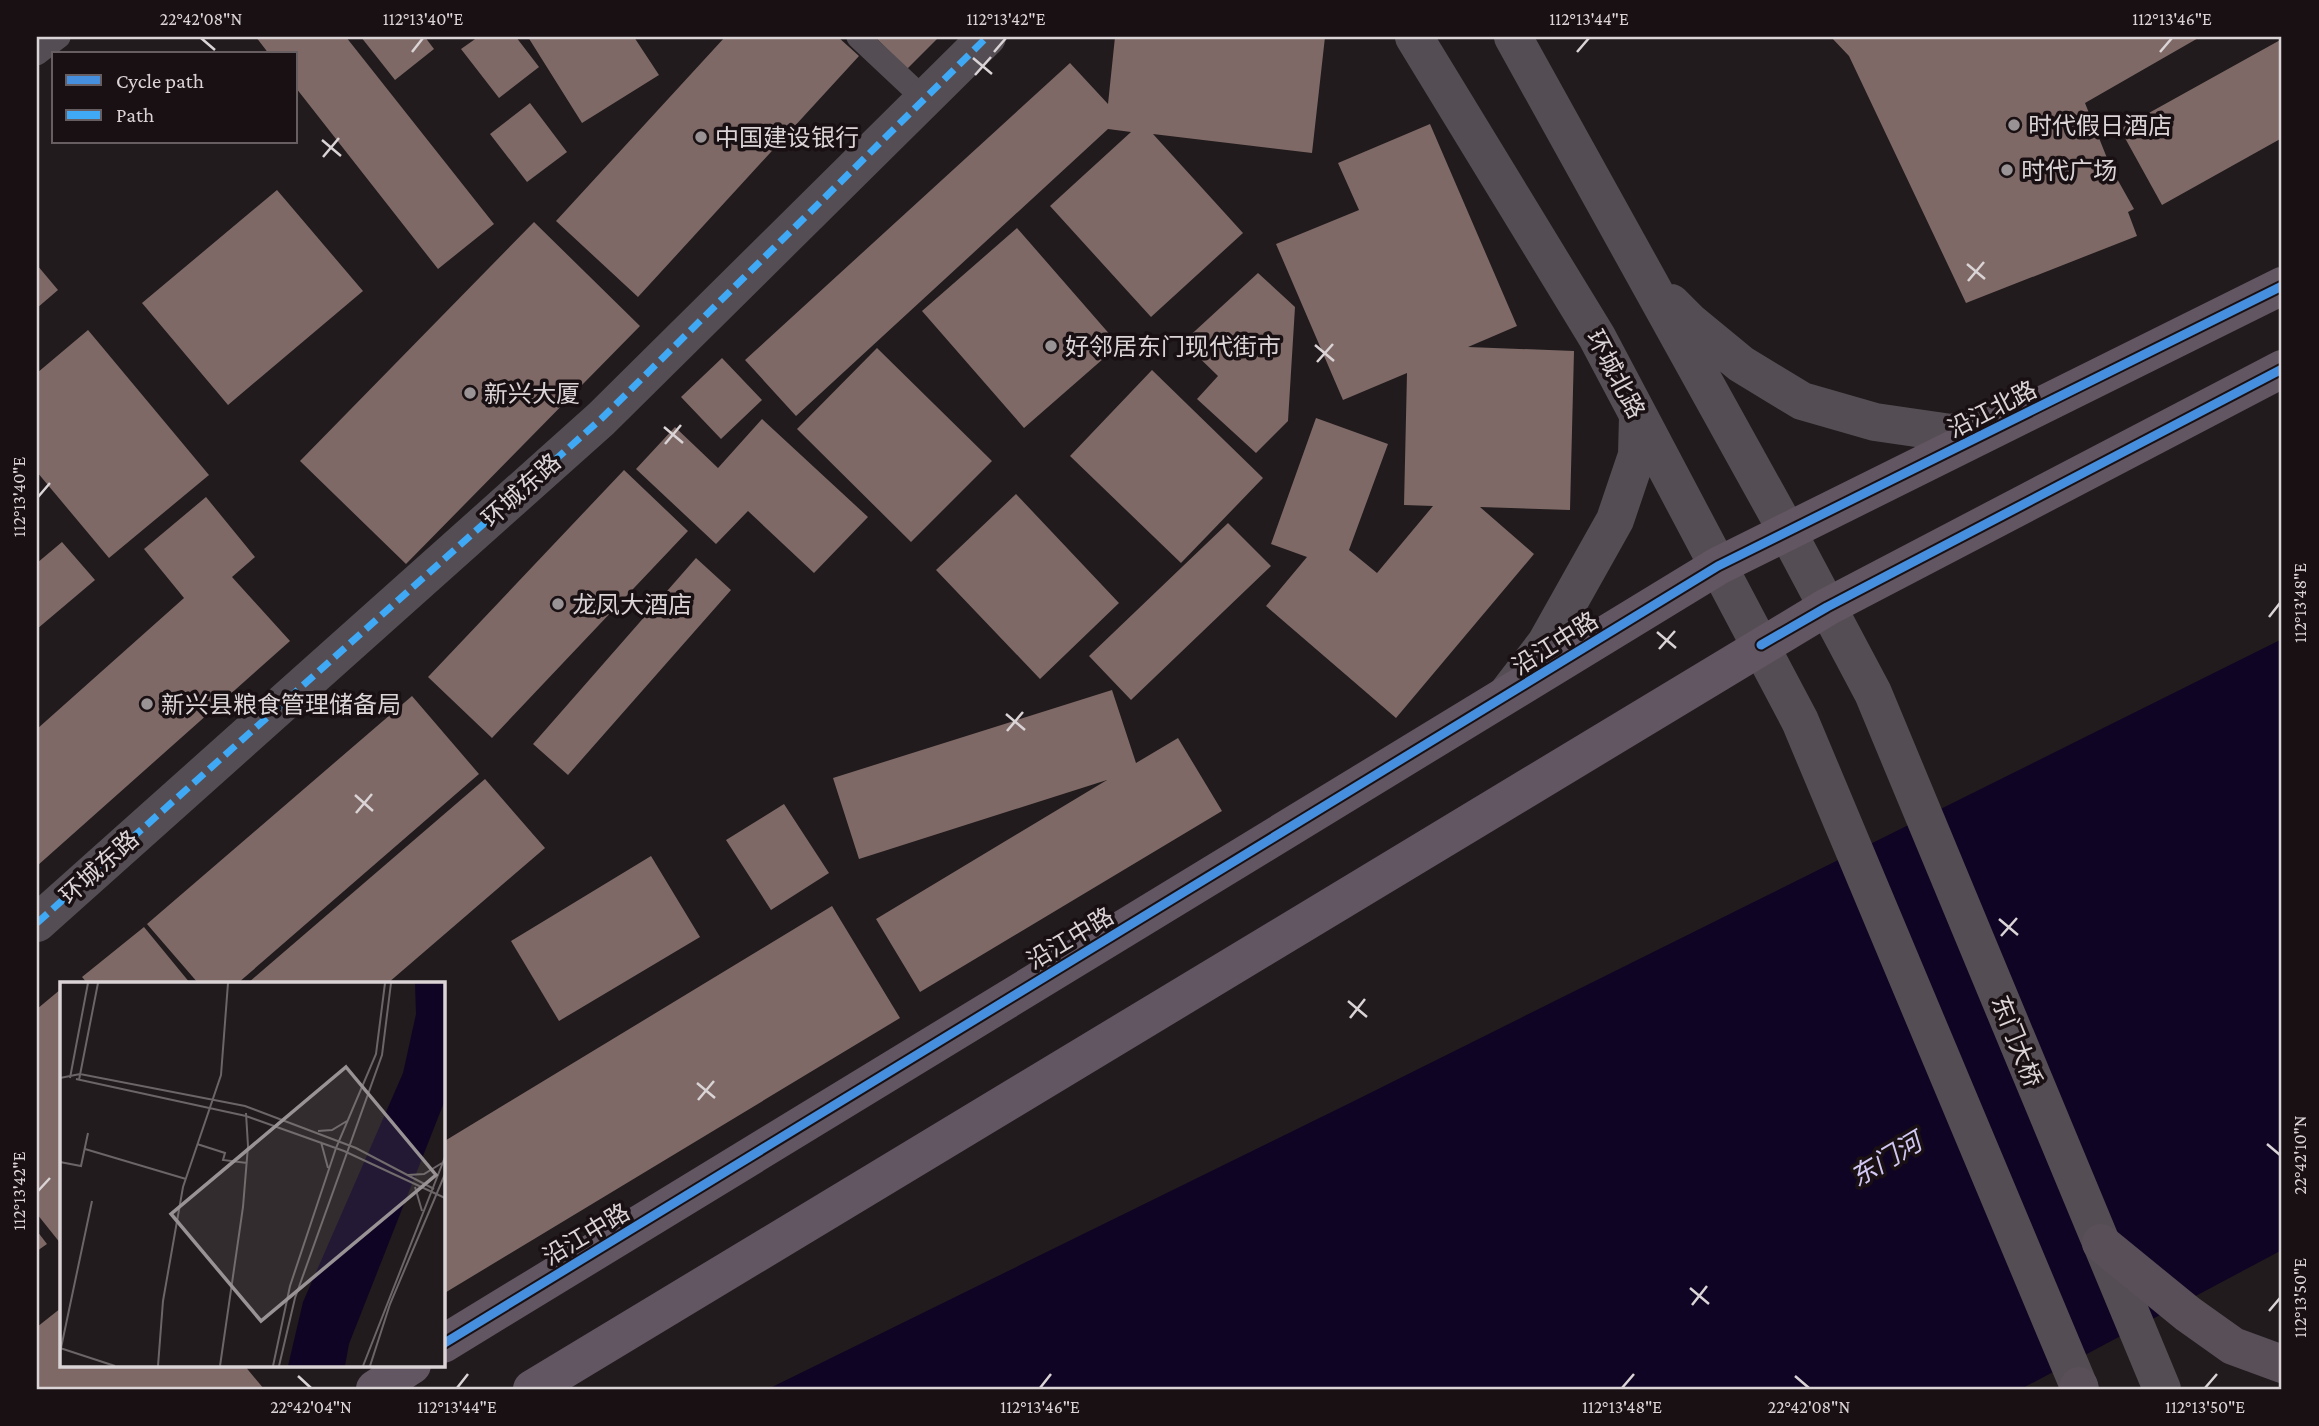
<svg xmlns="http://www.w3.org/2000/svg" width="2319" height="1426" viewBox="0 0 2319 1426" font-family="'Crimson Pro','Noto Sans SC',serif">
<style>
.water{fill:#100424}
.building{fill:#7e6966}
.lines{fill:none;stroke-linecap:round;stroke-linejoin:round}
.service{stroke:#554d54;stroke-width:23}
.minor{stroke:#554d54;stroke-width:38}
.tertiary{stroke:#554d54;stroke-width:38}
.secondary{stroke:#594f58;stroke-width:38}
.primary{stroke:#625662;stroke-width:38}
.quiet{stroke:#3fa9f5;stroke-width:7;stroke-dasharray:14 7;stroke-linecap:butt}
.cycleway-casing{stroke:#191013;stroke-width:13}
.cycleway{stroke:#468fdf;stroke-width:9}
.ticks{fill:none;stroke:#dbd4d6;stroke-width:2.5}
.poi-dot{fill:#9a9395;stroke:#191013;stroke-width:2.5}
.labels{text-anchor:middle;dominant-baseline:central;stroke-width:7;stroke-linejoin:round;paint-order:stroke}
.poi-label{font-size:24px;fill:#dbd4d6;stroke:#191013;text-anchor:start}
.street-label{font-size:24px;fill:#dbd4d6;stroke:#191013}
.water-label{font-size:26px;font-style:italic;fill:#d0c7f3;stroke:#191013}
.inset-road{fill:none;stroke:#6b6567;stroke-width:2}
.view{fill:#9a9395;fill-opacity:0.15;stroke:#9a9395;stroke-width:3.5}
.inset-edge{fill:none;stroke:#dbd4d6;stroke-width:3.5}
.neatline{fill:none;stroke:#dbd4d6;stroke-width:2.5}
.ticks-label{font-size:18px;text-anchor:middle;fill:#dbd4d6}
</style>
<rect width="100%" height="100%" fill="#211b1d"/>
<path class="water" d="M 2282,639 L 2282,1250 L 2021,1389 L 768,1389 L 1354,1101 Z"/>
<path class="building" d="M 256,37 L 346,37 L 494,224 L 438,269 L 296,88 L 296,54 L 269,54 Z
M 361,37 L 425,37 L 434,49 L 395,80 Z
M 478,37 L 516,37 L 539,67 L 499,98 L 461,49 Z
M 528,37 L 634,37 L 659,75 L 582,123 Z
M 725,37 L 838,37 L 859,56 L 638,297 L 556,221 Z
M 875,37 L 939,37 L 907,69 Z
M 1115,37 L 1325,37 L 1312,153 L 1153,134 L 1243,233 L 1151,317 L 1050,206 L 1131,132 L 1108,129 L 796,416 L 745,360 L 1070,63 L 1108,104 Z
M 1831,37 L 2200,37 L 2085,103 L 2111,168 L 2134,209 L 2128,212 L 2137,236 L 1966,303 L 1849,56 Z
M 2282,39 L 2282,138 L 2162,205 L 2120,129 Z
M 530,103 L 567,152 L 527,182 L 490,134 Z
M 1430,124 L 1517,326 L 1468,347 L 1574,351 L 1570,510 L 1480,507 L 1534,554 L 1396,718 L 1266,606 L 1307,557 L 1271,544 L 1316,418 L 1388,444 L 1349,550 L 1377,573 L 1433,506 L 1404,505 L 1407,373 L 1343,400 L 1276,244 L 1359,210 L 1338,163 Z
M 277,190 L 363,291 L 228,405 L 142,303 Z
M 534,222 L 640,326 L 406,564 L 300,461 Z
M 1017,228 L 1119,345 L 1024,428 L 922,311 Z
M 37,265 L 58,290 L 37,308 Z
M 1258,273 L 1295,307 L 1288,421 L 1256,453 L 1197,399 L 1218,376 L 1183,342 Z
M 88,330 L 209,475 L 109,558 L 37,472 L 37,373 Z
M 877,348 L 992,461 L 911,542 L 797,429 Z
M 722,358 L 762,400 L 721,439 L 681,397 Z
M 1152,370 L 1263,478 L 1181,563 L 1070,456 Z
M 762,419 L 868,517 L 814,573 L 748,511 L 716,544 L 636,469 L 675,427 L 718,468 Z
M 624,470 L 688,531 L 492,738 L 428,677 Z
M 1016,494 L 1119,603 L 1040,679 L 936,570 Z
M 206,497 L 255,557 L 232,577 L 290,641 L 37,866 L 37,729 L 184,598 L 144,549 Z
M 1228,523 L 1271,566 L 1131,700 L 1089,656 Z
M 62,542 L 95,580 L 37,629 L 37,563 Z
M 696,558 L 731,590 L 568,775 L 533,744 Z
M 1112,690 L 1136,763 L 1178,738 L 1222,811 L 920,992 L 876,919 L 1107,780 L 859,859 L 833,778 Z
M 412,696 L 479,774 L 238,983 L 198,983 L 147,924 Z
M 485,779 L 545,848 L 388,983 L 248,983 Z
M 784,804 L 829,873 L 771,910 L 726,840 Z
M 651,856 L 700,937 L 559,1021 L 511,941 Z
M 832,906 L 900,1018 L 443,1294 L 443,1142 Z
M 144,927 L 190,983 L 87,983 L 82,977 Z
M 61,989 L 61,1244 L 37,1214 L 37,1009 Z
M 37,1231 L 47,1244 L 37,1251 Z
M 61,1308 L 61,1365 L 244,1365 L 264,1389 L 37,1389 L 37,1327 Z"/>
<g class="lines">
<path class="service" d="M 858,37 L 924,99
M 37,54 L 59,37"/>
<path class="minor" d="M 37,923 L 601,419 L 987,37"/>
<path class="tertiary" d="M 1414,37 L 1597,337 L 1800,721 L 2080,1389
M 1513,37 L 1788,533 L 1873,693 L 2162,1389
M 1671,303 L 1690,322 L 1741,364 L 1802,401 L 1875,422 L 1951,433 L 1997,424
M 1507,694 L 1546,643 L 1615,520 L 1637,455 L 1638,416"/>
<path class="secondary" d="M 2101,1243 L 2188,1314 L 2233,1346 L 2282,1364
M 2078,1389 L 2079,1386"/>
<path class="primary" d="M 443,1344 L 1718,566 L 2282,286
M 375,1389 L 412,1365
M 532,1389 L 1827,607 L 2282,369"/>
<path class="quiet" d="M 37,923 L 601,419 L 987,37"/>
<g class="cycleway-casing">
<path id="cycleway" d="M 1761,645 L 1827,607 L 2282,369
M 443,1344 L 1718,566 L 2282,286"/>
</g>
<use href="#cycleway" class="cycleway"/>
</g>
<path class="ticks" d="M 201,38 L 215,50M 412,52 L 423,38M 994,52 L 1006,38M 1577,52 L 1589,38M 2160,52 L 2172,38M 973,58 L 992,74M 975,75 L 991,57M 322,140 L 341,156M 323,157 L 339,138M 1967,264 L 1985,279M 1968,281 L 1984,262M 1315,345 L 1334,361M 1317,362 L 1333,344M 664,427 L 683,443M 665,444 L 681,425M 38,497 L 50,483M 2269,617 L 2280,603M 1657,632 L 1676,648M 1659,649 L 1675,631M 1006,714 L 1025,730M 1007,731 L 1023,712M 355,795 L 373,811M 356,813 L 372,794M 1999,919 L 2018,935M 2001,936 L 2017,918M 1348,1001 L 1367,1017M 1350,1018 L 1365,999M 697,1083 L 715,1098M 698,1100 L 714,1081M 2267,1144 L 2280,1155M 38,1191 L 50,1178M 1690,1288 L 1709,1304M 1692,1305 L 1707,1286M 2269,1311 L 2280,1298M 298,1376 L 311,1388M 1795,1376 L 1809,1388M 457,1388 L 468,1374M 1040,1388 L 1051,1374M 1622,1388 L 1634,1374M 2205,1388 L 2217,1374"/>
<g class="poi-dot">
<circle cx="2014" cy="125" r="7"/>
<circle cx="701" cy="137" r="7"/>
<circle cx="2007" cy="170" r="7"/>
<circle cx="1051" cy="346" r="7"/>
<circle cx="470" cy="393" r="7"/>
<circle cx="558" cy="604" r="7"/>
<circle cx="147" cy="704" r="7"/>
</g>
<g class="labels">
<g class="poi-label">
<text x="2028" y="125">时代假日酒店</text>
<text x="715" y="137">中国建设银行</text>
<text x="2021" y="170">时代广场</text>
<text x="1065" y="346">好邻居东门现代街市</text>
<text x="484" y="393">新兴大厦</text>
<text x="572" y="604">龙凤大酒店</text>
<text x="161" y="704">新兴县粮食管理储备局</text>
</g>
<g class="street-label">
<text transform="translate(1616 374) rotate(62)">环城北路</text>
<text transform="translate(1992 409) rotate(-27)">沿江北路</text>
<text transform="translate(521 490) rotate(-42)">环城东路</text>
<text transform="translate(1555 643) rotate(-32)">沿江中路</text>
<text transform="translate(99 867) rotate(-42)">环城东路</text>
<text transform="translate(1070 938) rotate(-31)">沿江中路</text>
<text transform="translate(2017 1041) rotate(68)">东门大桥</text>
<text transform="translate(586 1234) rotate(-31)">沿江中路</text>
</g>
<g class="water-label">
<text transform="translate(1886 1160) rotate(-31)">东门河</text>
</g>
</g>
<g transform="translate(60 982)">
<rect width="385" height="385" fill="#211b1d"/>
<path d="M 355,1 L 385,1 L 385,118 L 289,362 L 285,384 L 228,384 L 243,320 L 343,91 L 356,32 Z" fill="#100424"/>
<path class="inset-road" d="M 0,96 L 20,92 L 185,124 L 296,166 L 374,207M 10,96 L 28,1M 16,97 L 186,134 L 284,169 L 385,216M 19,98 L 38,1M 258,149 L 272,148 L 287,139M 261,160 L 268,186M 137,162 L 165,171 L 163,178 L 187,181M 25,167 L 126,197M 0,180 L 21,184 L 28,151M 348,193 L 364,192 L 382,181M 355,205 L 362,229M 0,366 L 55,384M 1,366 L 32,219M 98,384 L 103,319 L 123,205 L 161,93 L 168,1M 160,384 L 183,225 L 188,164 L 186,131M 213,384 L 230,304 L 276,166 L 316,72 L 325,1M 219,384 L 235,316 L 322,73 L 331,1M 303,384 L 385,175M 310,384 L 330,322 L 385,192"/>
<path class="view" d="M 286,85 L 376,193 L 201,339 L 111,232 Z"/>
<rect width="385" height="385" class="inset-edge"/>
</g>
<rect width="2319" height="1426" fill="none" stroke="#191013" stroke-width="77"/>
<rect x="52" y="52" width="245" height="91" fill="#191013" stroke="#675e61" stroke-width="2"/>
<rect x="66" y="75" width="35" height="10" fill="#468fdf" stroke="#675e61" stroke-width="2"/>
<text x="116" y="88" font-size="21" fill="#dbd4d6">Cycle path</text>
<rect x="66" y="110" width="35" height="10" fill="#3fa9f5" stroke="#675e61" stroke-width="2"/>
<text x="116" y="122" font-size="21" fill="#dbd4d6">Path</text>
<rect x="38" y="38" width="2242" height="1350" class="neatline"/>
<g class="ticks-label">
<text x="201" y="25">22°42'08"N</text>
<text x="423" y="25">112°13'40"E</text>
<text x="1006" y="25">112°13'42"E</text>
<text x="1589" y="25">112°13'44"E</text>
<text x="2172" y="25">112°13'46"E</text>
<text transform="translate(19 497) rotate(-90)" y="6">112°13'40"E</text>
<text transform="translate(2300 603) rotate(-90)" y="6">112°13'48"E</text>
<text transform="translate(2300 1155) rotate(-90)" y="6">22°42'10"N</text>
<text transform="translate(19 1191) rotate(-90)" y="6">112°13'42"E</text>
<text transform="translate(2300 1298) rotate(-90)" y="6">112°13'50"E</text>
<text x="311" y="1413">22°42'04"N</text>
<text x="457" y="1413">112°13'44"E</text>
<text x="1040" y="1413">112°13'46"E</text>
<text x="1622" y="1413">112°13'48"E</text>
<text x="1809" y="1413">22°42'08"N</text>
<text x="2205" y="1413">112°13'50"E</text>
</g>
</svg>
